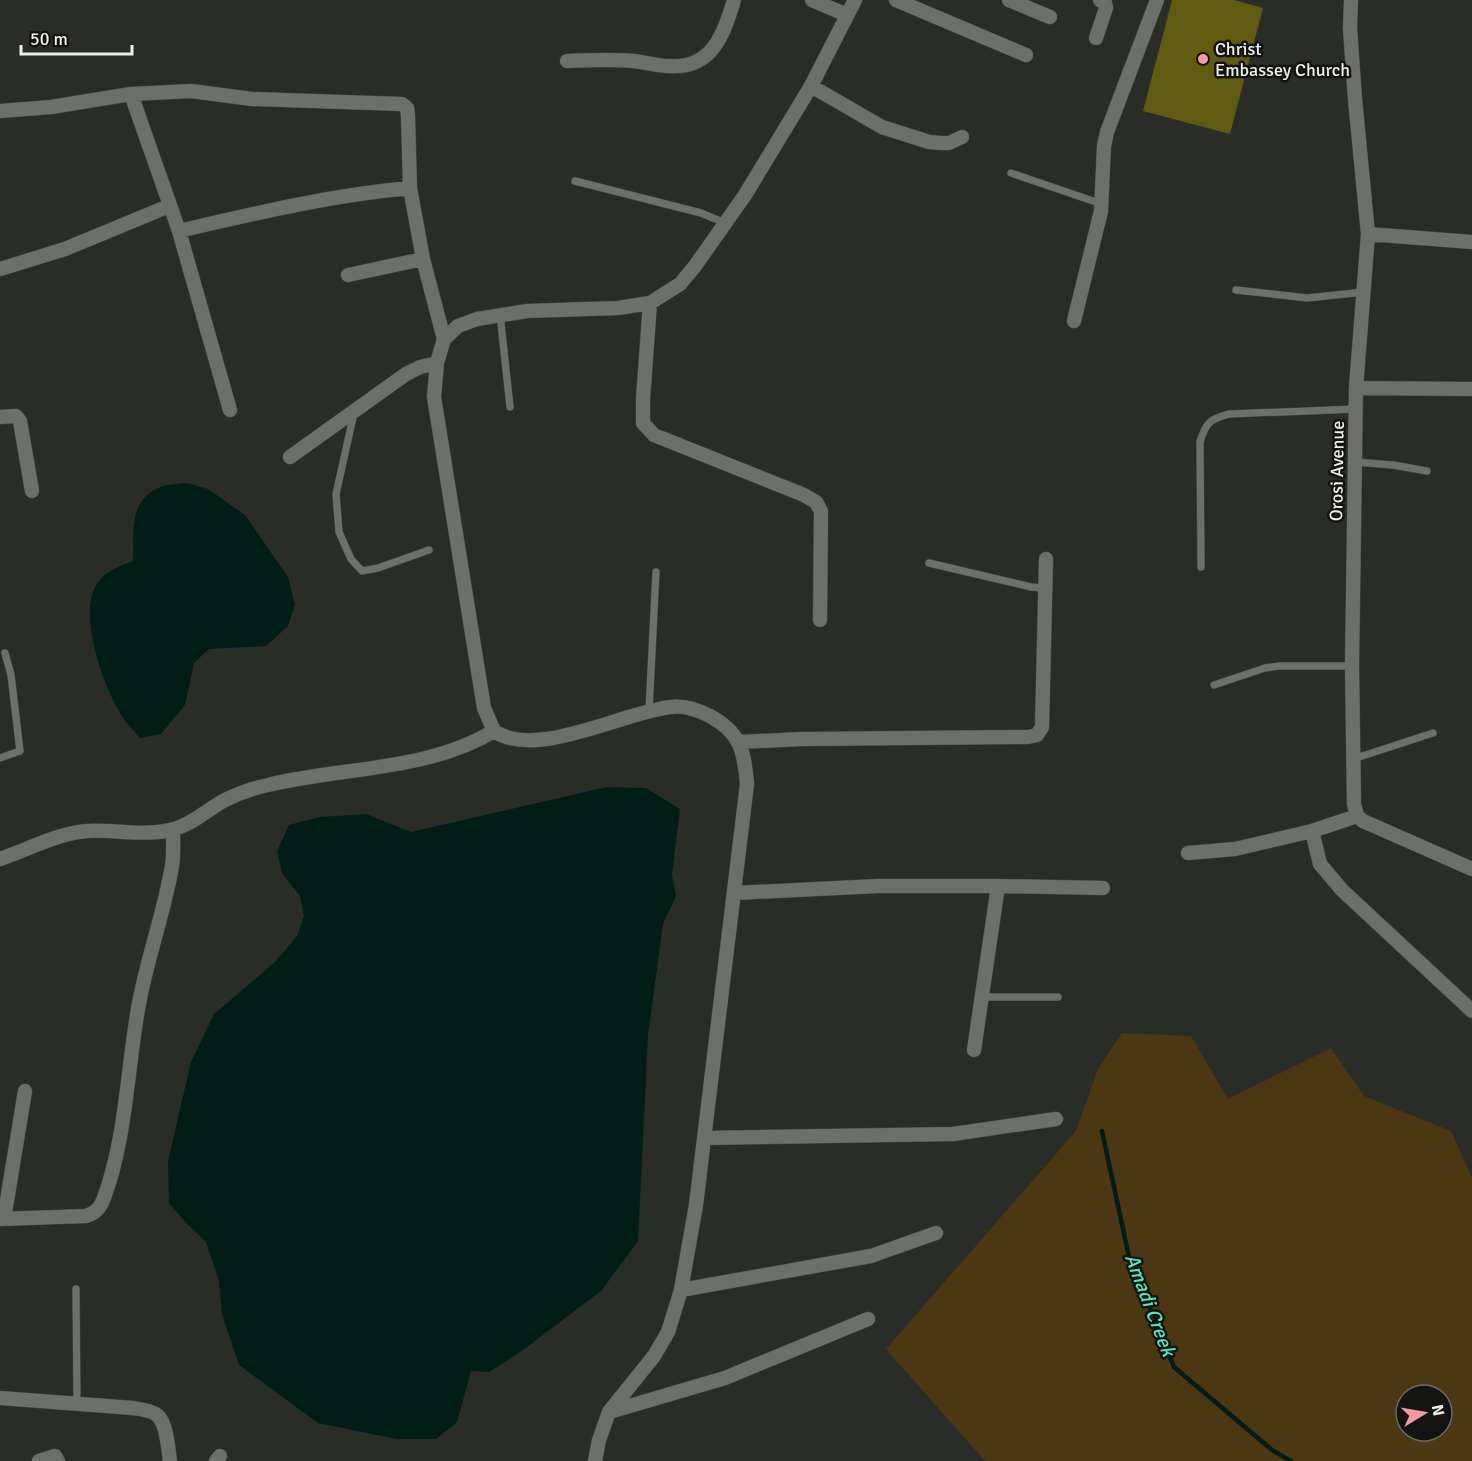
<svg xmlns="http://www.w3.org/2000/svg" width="1472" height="1461" viewBox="0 0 1472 1461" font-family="Signika,sans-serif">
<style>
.green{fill:#4b3712;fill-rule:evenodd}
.water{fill:#001e15}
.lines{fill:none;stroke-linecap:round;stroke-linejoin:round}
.stream{stroke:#001e15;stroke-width:4.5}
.building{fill:#615a11}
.service-casing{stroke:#474944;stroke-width:8}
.minor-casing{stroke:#474944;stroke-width:15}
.service{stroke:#6d7069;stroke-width:7}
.minor{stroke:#6d7069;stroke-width:14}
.poi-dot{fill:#f49aa2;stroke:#131412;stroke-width:2}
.labels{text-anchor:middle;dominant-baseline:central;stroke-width:5;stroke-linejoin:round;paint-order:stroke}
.poi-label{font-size:18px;fill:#eceeea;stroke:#131412;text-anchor:start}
.street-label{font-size:18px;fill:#eceeea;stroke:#131412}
.water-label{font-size:20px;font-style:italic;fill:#51eabf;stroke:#131412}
</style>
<rect width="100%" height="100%" fill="#2a2d27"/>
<path class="green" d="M 1122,1033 L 1191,1036 L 1228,1099 L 1331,1048 L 1364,1096 L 1451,1131 L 1472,1178 L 1472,1461 L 985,1461 L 886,1349 L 1076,1131 L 1098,1069 ZM 1406,1395 L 1442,1395 L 1442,1431 L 1406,1431 Z"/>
<path class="water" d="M 187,483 L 208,489 L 245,515 L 288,577 L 295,605 L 288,626 L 266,646 L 209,649 L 194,663 L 185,705 L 161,734 L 140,738 C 134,731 127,724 122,716 C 104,689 76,611 98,582 C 107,570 120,566 133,561 C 134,531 128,498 163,486 C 170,484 180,484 187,483 Z
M 607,787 L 646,788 L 680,809 L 672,875 L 676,896 L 663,924 L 648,1035 L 638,1241 L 601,1291 L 523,1350 L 489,1372 L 471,1371 L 457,1422 L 436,1439 L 397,1439 L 318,1423 L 239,1365 L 222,1315 L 219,1281 L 206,1242 L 187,1224 L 169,1203 L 168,1161 L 191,1062 L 214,1014 L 275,962 L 297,936 L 304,916 L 300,896 L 282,873 L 277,851 L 289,825 L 320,817 L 366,814 L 411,832 Z"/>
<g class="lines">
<path class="stream" d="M 1102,1131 L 1129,1257 L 1174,1367 L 1272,1450 L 1291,1461"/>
</g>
<path class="building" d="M 1172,0 L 1234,0 L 1263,8 L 1230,134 L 1143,111 Z"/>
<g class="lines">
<g class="service-casing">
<path id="service" d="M 1011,173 L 1102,204
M 575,181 L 701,213 L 725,223
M 1236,290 L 1307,298 L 1364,292
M 500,314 L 510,407
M 354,413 L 336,494 L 339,532 L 351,559 L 362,571 L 378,568 L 429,550
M 1355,462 L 1393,465 L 1427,471
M 929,563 L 1031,587 L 1045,588
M 1201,567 L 1200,442 C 1206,422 1210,419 1229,414 L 1356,409
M 1214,685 L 1265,668 L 1279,666 L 1352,666
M 649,711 L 656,572
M 0,758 L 20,751 L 11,675 L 5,653
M 1353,759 L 1433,733
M 982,997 L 1058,997
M 76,1289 L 77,1403"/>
</g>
<g class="minor-casing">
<path id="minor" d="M 812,0 L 847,15
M 896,0 L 1026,55
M 1009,0 L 1050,17
M 1351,0 L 1350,28 L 1355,99 L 1368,234 L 1356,388 L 1352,666 L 1354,804 L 1357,816 L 1363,821 L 1472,869
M 1096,38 L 1106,8 L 1105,3 L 1100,0
M 567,61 C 589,60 611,59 633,61 C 645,62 657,66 670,66 C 712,69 724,34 734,0
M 811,86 L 882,127 L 929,142 L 941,143 L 949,143 L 962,137
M 131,94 L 179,231 L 230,410
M 0,111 L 51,107 L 131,94 L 191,91 L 252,99 L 402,104 L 407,108 L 408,116 L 410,188 L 423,259 L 444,339
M 179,231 C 256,213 331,195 410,188
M 1368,234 L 1472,242
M 0,269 L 65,249 L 169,206
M 348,275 L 423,259
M 650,303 L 643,399 L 643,423 L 654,435 L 804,495 L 816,502 L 821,511 L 820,620
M 1074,321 L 1101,211 L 1104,146 L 1107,132 L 1157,0
M 1356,388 L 1472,389
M 0,417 L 16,416 L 20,421 L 32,491
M 290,457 L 406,374 L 420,367 L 437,363
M 739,742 L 802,739 L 1028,737 L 1037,735 L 1042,727 L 1046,559
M 1312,831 L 1320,864 L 1342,890 L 1472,1011
M 1188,853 L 1235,849 L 1312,831 L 1357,816
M 0,859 C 27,850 58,833 87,831 C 115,829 147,837 174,829 C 193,824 208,809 225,800 C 239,793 254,788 268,785 C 342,767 428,771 494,731
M 734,893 L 878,886 L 998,886 L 1103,888
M 974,1050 L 998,886
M 704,1138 L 953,1134 L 1056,1119
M 0,1219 L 86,1216 C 96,1213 100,1208 104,1198 C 126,1138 127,1072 138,1009 C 146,961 164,914 172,866 C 174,854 173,841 173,829
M 4,1219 L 25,1091
M 681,1290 L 871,1256 L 936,1233
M 0,1398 L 133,1408 C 140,1409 151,1410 157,1415 C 167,1423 168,1448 170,1461
M 609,1412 L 725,1378 L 868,1319
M 39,1461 L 55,1456 L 58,1461
M 216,1461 L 220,1456
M 595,1461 L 599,1440 L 609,1412 L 654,1356 L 668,1332 L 681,1290 L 696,1205 L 747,784 C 744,751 741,733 710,716 C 698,710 684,705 671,707 C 623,712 536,760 494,731 L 484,708 L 434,397 L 437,363 L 444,339 L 458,326 L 477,319 L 527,311 L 618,308 L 650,303 L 680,284 L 695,266 L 745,195 L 811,86 L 855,0"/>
</g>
<use href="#service" class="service"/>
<use href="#minor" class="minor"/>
</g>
<circle class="poi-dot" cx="1203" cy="59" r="6"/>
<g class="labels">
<g class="poi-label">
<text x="1215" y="49">Christ<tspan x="1215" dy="21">Embassey Church</tspan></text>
</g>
<g class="street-label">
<text transform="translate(1337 471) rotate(-89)">Orosi Avenue</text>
</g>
<g class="water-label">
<text transform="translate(1150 1305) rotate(69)">Amadi Creek</text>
</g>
</g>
<g transform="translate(1424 1413) rotate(79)"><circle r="28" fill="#131412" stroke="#6a6b68" stroke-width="1.5"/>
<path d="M0-4.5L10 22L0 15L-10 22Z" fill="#f49aa2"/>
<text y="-9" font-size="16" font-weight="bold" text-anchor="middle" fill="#eceeea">N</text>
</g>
<path d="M21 45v9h111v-9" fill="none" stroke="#eceeea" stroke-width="3"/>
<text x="30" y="45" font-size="18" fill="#eceeea" stroke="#131412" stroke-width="4.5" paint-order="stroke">50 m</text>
</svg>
